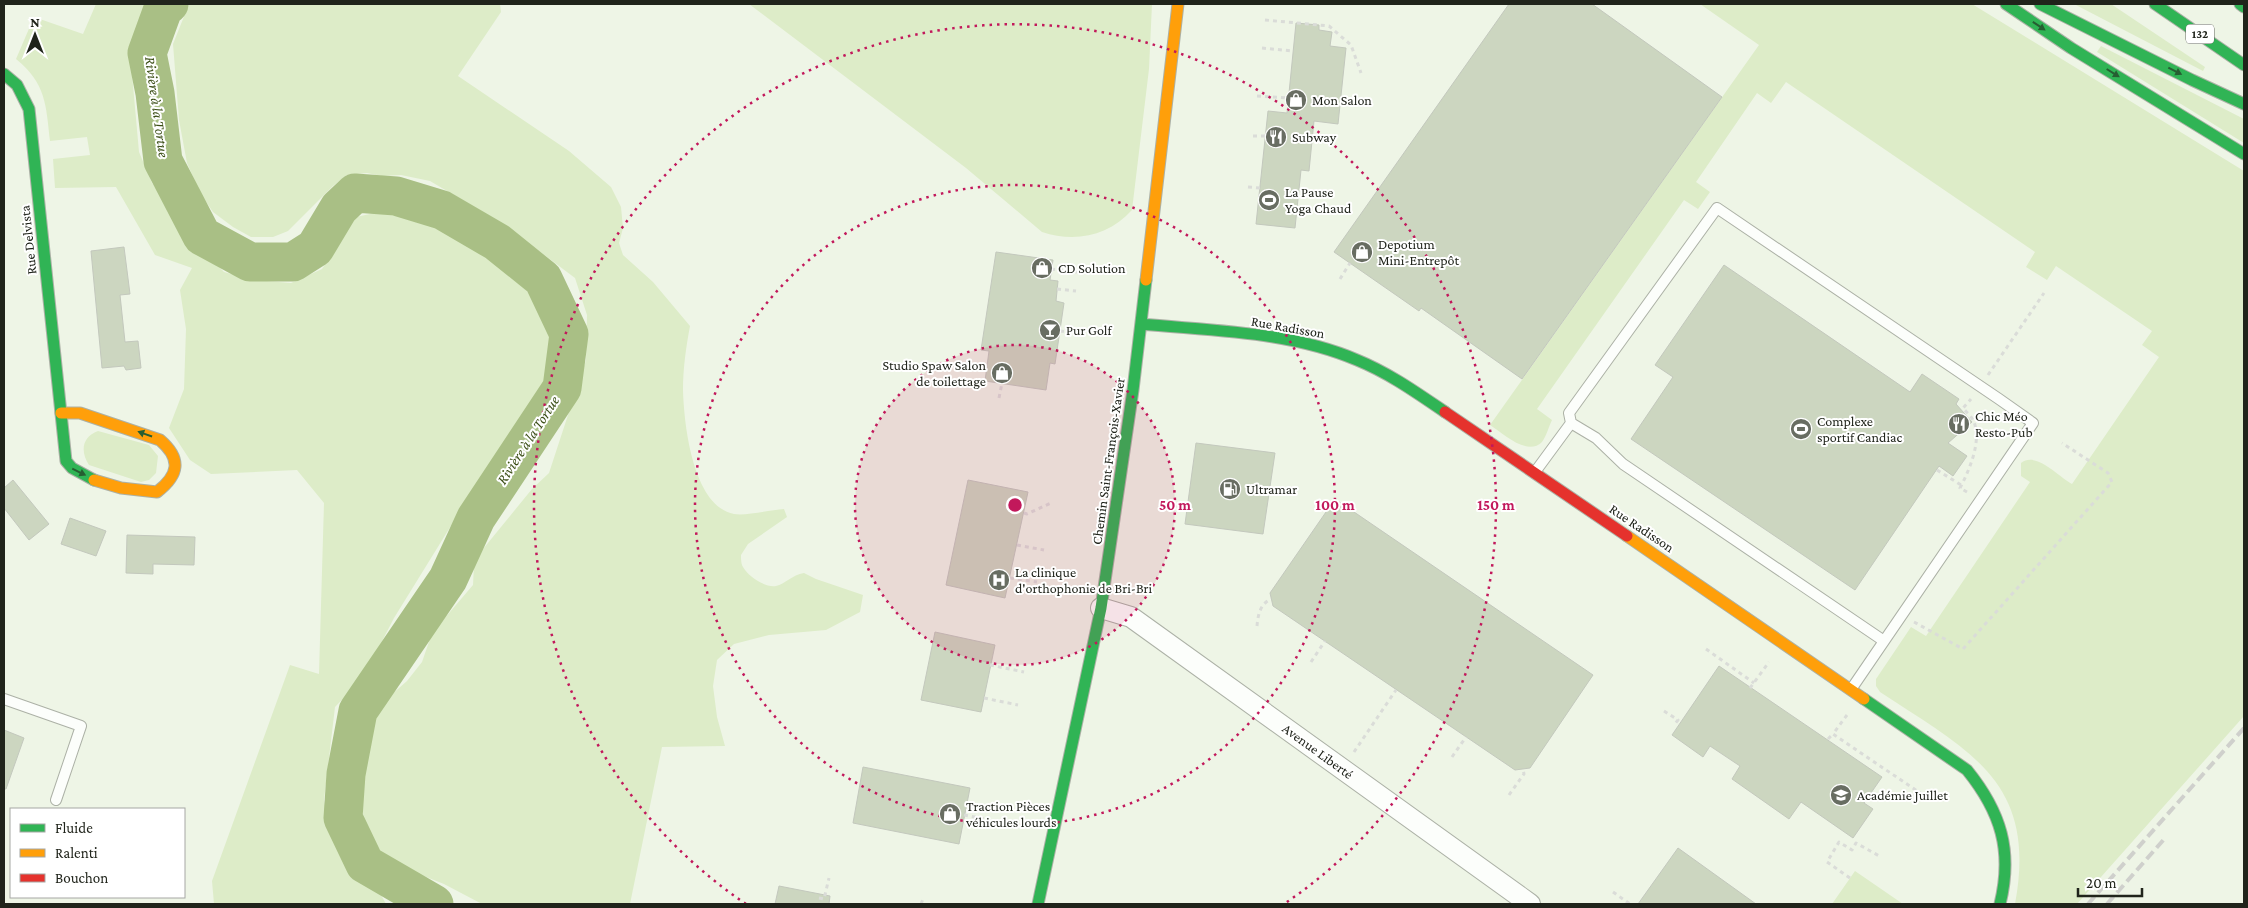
<svg xmlns="http://www.w3.org/2000/svg" width="2248" height="908" viewBox="0 0 2248 908" font-family="'Crimson Pro',serif">
<style>
.green{fill:#ddecc8}
.lines{fill:none;stroke-linecap:round;stroke-linejoin:round}
.river{stroke:#a9bf85;stroke-width:39}
.building{fill:#ccd6c0;stroke:#c3c8bd}
.lane-casing{stroke:#acb1a6;stroke-width:12}
.street-casing{stroke:#acb1a6;stroke-width:22}
.fast-casing{stroke:#acb1a6;stroke-width:13}
.slow-casing{stroke:#acb1a6;stroke-width:13}
.jam-casing{stroke:#acb1a6;stroke-width:13}
.path{stroke:#dadcd8;stroke-width:3;stroke-dasharray:4 4;stroke-linecap:butt}
.lane{stroke:#fcfefb;stroke-width:10}
.street{stroke:#fcfefb;stroke-width:20}
.fast{stroke:#30b455;stroke-width:11}
.slow{stroke:#ff9f0a;stroke-width:11}
.jam{stroke:#e5322d;stroke-width:11}
.rail{stroke:#cfd0cc;stroke-width:4;stroke-dasharray:10 5;stroke-linecap:butt}
.oneway{fill:#265e32}
.ring{fill:none;stroke:#c2185b;stroke-width:2.5;stroke-dasharray:2.5 5}
.labels{text-anchor:middle;dominant-baseline:central;stroke-width:4;stroke-linejoin:round;paint-order:stroke}
.shield{fill:#fff;stroke:#63665f;stroke-width:1}
.shield-label{font-size:12px;font-weight:bold;fill:#20241b}
.poi-label{font-size:14px;fill:#20241b;stroke:#fff;text-anchor:start}
.street-label{font-size:14px;fill:#20241b;stroke:#fff}
.water-label{font-size:15px;font-style:italic;fill:#3b4e16;stroke:#fff}
.centre{fill:#c2185b;stroke:#fff;stroke-width:2.5}
.ring-label{font-size:15px;text-anchor:middle;font-weight:bold;fill:#c2185b;stroke:#fff;stroke-width:4;stroke-linejoin:round;paint-order:stroke}
</style>
<rect width="100%" height="100%" fill="#eef5e6"/>
<path class="green" d="M 96,4 L 152,4 L 137,28 L 132,74 L 139,152 L 152,183 L 193,239 L 224,272 L 253,280 L 291,283 L 322,269 L 356,217 L 393,209 L 430,223 L 494,261 L 539,302 L 554,334 L 554,374 L 527,416 L 492,460 L 457,516 L 394,618 L 363,678 L 335,707 L 324,800 L 330,835 L 349,862 L 380,893 L 386,904 L 214,904 L 212,881 L 290,665 L 319,674 L 324,503 L 297,470 L 211,474 L 190,460 L 169,428 L 184,389 L 186,329 L 180,290 L 192,268 L 155,255 L 116,187 L 55,188 L 53,159 L 90,155 L 87,137 L 50,141 C 46,105 46,83 16,59 L 34,17 L 83,34 Z
M 189,4 L 500,4 L 501,12 L 458,76 L 569,151 L 611,187 L 621,207 L 623,228 L 619,243 L 623,255 L 653,282 L 690,326 C 686,347 683,369 683,390 C 684,425 693,506 734,514 C 746,516 770,510 784,509 L 787,517 L 748,544 L 741,555 C 741,558 741,564 743,567 C 748,576 765,588 776,586 C 785,584 792,575 804,573 L 816,579 L 863,595 L 860,612 L 826,630 L 769,635 L 734,644 L 717,660 L 713,686 L 717,717 L 725,746 L 662,747 L 630,904 L 482,904 L 444,884 L 391,863 L 376,848 L 368,833 L 360,803 L 359,767 L 365,728 L 383,702 L 407,681 L 422,662 L 432,633 L 473,585 L 474,565 L 483,549 L 532,489 L 549,473 L 586,360 L 587,315 L 575,278 L 539,251 L 476,208 L 430,181 L 401,175 L 382,176 L 367,173 L 347,175 L 333,186 L 288,231 L 273,237 L 251,237 L 233,227 L 213,212 L 200,193 L 187,163 L 179,120 L 173,44 Z
M 749,4 L 1152,4 L 1149,69 L 1132,210 C 1109,236 1075,243 1042,232 L 966,168 Z
M 1700,4 L 1972,4 L 2244,171 L 2244,716 L 2077,904 L 2015,904 C 2038,781 1969,751 1880,692 L 1876,686 L 1876,679 L 1911,627 L 1926,636 L 2030,482 L 2021,476 L 2021,463 C 2036,451 2058,476 2072,484 L 2159,357 L 2142,345 L 2152,331 L 2056,266 L 2047,280 L 2026,267 L 2035,252 L 1786,82 L 1771,103 L 1757,93 L 1696,182 L 1710,192 L 1698,209 L 1684,200 L 1537,409 L 1552,420 C 1549,426 1546,437 1542,442 C 1527,457 1503,433 1490,425 L 1759,45 Z
M 2074,4 L 2111,4 L 2205,67 L 2203,71 Z
M 2101,46 L 2244,119 L 2244,143 L 2097,52 Z
M 98,431 L 149,445 L 158,456 L 156,473 L 149,480 L 141,482 L 89,465 C 80,451 82,437 98,431 Z
M 1855,871 L 1903,904 L 1832,904 Z"/>
<g class="lines">
<path class="river" d="M 169,4 L 163,9 L 147,53 L 155,93 L 163,161 L 202,236 L 250,262 L 293,262 L 315,248 L 339,208 L 355,193 L 396,196 L 442,210 L 497,242 L 543,279 L 569,334 L 562,388 L 476,518 L 448,579 L 358,711 L 346,774 L 343,818 L 365,864 L 434,904"/>
</g>
<path class="building" d="M 1509,4 L 1592,4 L 1722,97 L 1522,379 L 1421,308 L 1419,311 L 1334,252 Z
M 1296,23 L 1319,25 L 1319,30 L 1332,32 L 1330,46 L 1346,48 L 1338,124 L 1314,121 L 1309,171 L 1301,170 L 1295,228 L 1256,224 L 1268,111 L 1287,113 Z
M 124,247 L 130,294 L 120,295 L 125,342 L 138,341 L 141,368 L 126,370 L 124,366 L 102,368 L 91,251 Z
M 996,252 L 1053,260 L 1050,280 L 1058,281 L 1056,301 L 1064,303 L 1055,364 L 1050,363 L 1046,390 L 985,381 L 989,351 L 981,350 Z
M 1724,265 L 1910,392 L 1922,374 L 1959,399 L 1956,404 L 1972,422 L 1948,443 L 1967,456 L 1953,476 L 1939,466 L 1855,590 L 1631,439 L 1673,377 L 1655,365 Z
M 1196,443 L 1275,453 L 1263,534 L 1185,524 Z
M 13,480 L 49,524 L 29,540 L 4,508 L 4,488 Z
M 968,480 L 1028,492 L 1005,598 L 946,585 Z
M 1335,499 L 1593,675 L 1530,768 L 1515,770 L 1273,606 L 1270,593 Z
M 70,518 L 106,531 L 96,556 L 61,544 Z
M 127,535 L 195,537 L 194,565 L 153,564 L 153,574 L 126,573 Z
M 935,632 L 995,645 L 981,712 L 921,700 Z
M 1719,666 L 1882,777 L 1864,803 L 1873,809 L 1853,838 L 1801,802 L 1789,819 L 1732,779 L 1740,766 L 1710,746 L 1703,757 L 1672,735 Z
M 4,730 L 24,738 L 6,789 L 4,789 Z
M 863,767 L 970,788 L 959,844 L 853,823 Z
M 1678,848 L 1756,904 L 1638,904 Z
M 779,886 L 830,896 L 829,904 L 775,904 Z"/>
<g class="lines">
<g class="lane-casing">
<path id="lane" d="M 1571,423 L 1596,438 L 1623,464 L 1884,641
M 1535,472 L 1571,423 L 1569,413 L 1717,208 L 1999,399 L 2033,423 L 1852,688
M 4,699 L 81,726 L 56,800"/>
</g>
<g class="street-casing">
<path id="street" d="M 1101,608 L 1131,617 L 1530,904"/>
</g>
<g class="fast-casing">
<path id="fast" d="M 2006,4 L 2071,48 L 2244,154
M 2040,4 L 2192,80 L 2244,104
M 2155,4 L 2244,65
M 2240,4 L 2244,7
M 4,74 L 17,85 L 29,109 L 66,461 L 72,468 L 94,480
M 1141,324 C 1213,331 1289,331 1357,360 C 1389,373 1417,393 1445,412
M 1864,699 L 1967,770 C 2001,812 2013,851 2000,904
M 1038,904 L 1101,608 L 1133,390 L 1146,280"/>
</g>
<g class="slow-casing">
<path id="slow" d="M 1146,280 L 1178,4
M 61,413 L 80,413 L 160,440 C 182,459 179,475 157,492 L 121,488 L 94,480
M 1627,536 L 1864,699"/>
</g>
<g class="jam-casing">
<path id="jam" d="M 1445,412 L 1627,536"/>
</g>
<path class="path" d="M 1265,20 L 1329,26 L 1351,45 L 1361,73
M 1262,48 L 1293,51
M 1257,96 L 1288,98
M 1253,136 L 1266,136
M 1248,187 L 1260,188
M 1051,269 L 1078,272
M 1340,279 L 1350,263
M 1057,289 L 1076,291
M 1060,331 L 1070,332
M 1988,375 L 2044,293
M 999,398 L 1002,383
M 1937,470 L 1961,485
M 1967,492 L 1960,488 C 1969,471 1983,439 1973,420 C 1971,416 1966,412 1963,408 L 1971,399
M 1024,513 L 1027,514 L 1053,502
M 1017,545 L 1044,550
M 1010,578 L 1037,582
M 1914,622 L 1963,649 L 2112,482 L 2108,473 L 2062,443
M 1257,626 C 1258,615 1260,604 1271,599
M 1706,649 L 1754,683
M 1311,662 L 1325,641
M 990,665 L 1024,672
M 1750,688 L 1769,662
M 984,698 L 1018,705
M 1664,711 L 1678,720 L 1674,725
M 1847,715 L 1833,734 L 1923,795
M 1828,739 L 1833,734
M 1354,752 L 1396,690
M 1452,757 L 1466,737
M 1509,795 L 1524,774 L 1523,769
M 964,815 L 990,820
M 1850,878 L 1827,862 L 1839,842 L 1852,850 L 1856,843 L 1881,857
M 1613,892 L 1630,904
M 819,898 L 824,899 L 829,878
M 921,904 L 923,899"/>
<use href="#lane" class="lane"/>
<use href="#street" class="street"/>
<use href="#fast" class="fast"/>
<use href="#slow" class="slow"/>
<use href="#jam" class="jam"/>
<path class="rail" d="M 2088,904 L 2244,728
M 2107,904 L 2166,837"/>
</g>
<defs><path id="oneway-solid" d="M-6-.8H1V-3.2L6.5 0L1 3.2V.8H-6Z" transform="scale(1.25)"/></defs>
<g class="oneway">
<use href="#oneway-solid" transform="translate(2039 26) rotate(34)"/>
<use href="#oneway-solid" transform="translate(2175 71) rotate(27)"/>
<use href="#oneway-solid" transform="translate(2113 73) rotate(32)"/>
<use href="#oneway-solid" transform="translate(145 434) rotate(-161)"/>
<use href="#oneway-solid" transform="translate(79 472) rotate(26)"/>
</g>
<circle cx="1015" cy="505" r="160" fill="#c2185b" fill-opacity=".12"/>
<g class="ring">
<circle cx="1015" cy="505" r="160"/>
<circle cx="1015" cy="505" r="320"/>
<path d="M746 904A481 481 0 1 1 1284 904"/>
</g>
<defs>
<g id="shop-disc" transform="scale(1.125)"><circle r="9.5" fill="#686d62" stroke="#fff"/><path d="M-5-2.5h2.3a2.7 3.5 0 0 1 5.4 0H5L5.5 6h-11ZM-1.5-2.5h3a1.5 2.3 0 0 0-3 0Z" fill="#fff"/></g>
<g id="restaurant-disc" transform="scale(1.125)"><circle r="9.5" fill="#686d62" stroke="#fff"/><path d="M-5-6h1v4h1v-4h1v4h1v-4h1v5L-1.5 .5V6h-2V.5L-5-1ZM5-6V6H3V1.5H1.5Q1.5-4 5-6Z" fill="#fff"/></g>
<g id="stadium-disc" transform="scale(1.125)"><circle r="9.5" fill="#686d62" stroke="#fff"/><path d="M0-5a6.5 5 0 1 0 0 10a6.5 5 0 1 0 0-10ZM-3.5-1.8h7v3.6h-7Z" fill="#fff"/></g>
<g id="bar-disc" transform="scale(1.125)"><circle r="9.5" fill="#686d62" stroke="#fff"/><path d="M-6-5H6L.8 .8V4.5H3.5V6h-7V4.5H-.8V.8Z" fill="#fff"/></g>
<g id="fuel-disc" transform="scale(1.125)"><circle r="9.5" fill="#686d62" stroke="#fff"/><path d="M-5.5-6h7V0h2V4h1.3V-2.5L3-4.5l.8-.8L6-3V5H2.5V1h-1V6h-7ZM-4.2-4.7v3.2H.2V-4.7Z" fill="#fff"/></g>
<g id="hospital-disc" transform="scale(1.125)"><circle r="9.5" fill="#686d62" stroke="#fff"/><path d="M-5-5h3v3.5h4V-5h3V5h-3V1.5h-4V5h-3Z" fill="#fff"/></g>
<g id="school-disc" transform="scale(1.125)"><circle r="9.5" fill="#686d62" stroke="#fff"/><path d="M0-5L7-2L0 1L-7-2ZM-4 1L0 2.5L4 1V4Q0 6-4 4Z" fill="#fff"/></g>
</defs>
<g fill-rule="evenodd">
<use href="#shop-disc" x="1296" y="100"/>
<use href="#restaurant-disc" x="1276" y="137"/>
<use href="#stadium-disc" x="1269" y="200"/>
<use href="#shop-disc" x="1362" y="252"/>
<use href="#shop-disc" x="1042" y="268"/>
<use href="#bar-disc" x="1050" y="330"/>
<use href="#shop-disc" x="1002" y="373"/>
<use href="#restaurant-disc" x="1959" y="424"/>
<use href="#stadium-disc" x="1801" y="429"/>
<use href="#fuel-disc" x="1230" y="489"/>
<use href="#hospital-disc" x="999" y="580"/>
<use href="#school-disc" x="1841" y="795"/>
<use href="#shop-disc" x="950" y="814"/>
</g>
<g class="labels">
<rect class="shield" x="2186" y="24.5" width="28" height="19" rx="4"/>
<g class="shield-label">
<text x="2200" y="34">132</text>
</g>
<g class="poi-label">
<text x="1312" y="100">Mon Salon</text>
<text x="1292" y="137">Subway</text>
<text x="1285" y="192">La Pause<tspan x="1285" dy="16">Yoga Chaud</tspan></text>
<text x="1378" y="244">Depotium<tspan x="1378" dy="16">Mini-Entrepôt</tspan></text>
<text x="1058" y="268">CD Solution</text>
<text x="1066" y="330">Pur Golf</text>
<text x="986" y="365" text-anchor="end">Studio Spaw Salon<tspan x="986" dy="16">de toilettage</tspan></text>
<text x="1975" y="416">Chic Méo<tspan x="1975" dy="16">Resto-Pub</tspan></text>
<text x="1817" y="421">Complexe<tspan x="1817" dy="16">sportif Candiac</tspan></text>
<text x="1246" y="489">Ultramar</text>
<text x="1015" y="572">La clinique<tspan x="1015" dy="16">d'orthophonie de Bri-Bri</tspan></text>
<text x="1857" y="795">Académie Juillet</text>
<text x="966" y="806">Traction Pièces<tspan x="966" dy="16">véhicules lourds</tspan></text>
</g>
<g class="street-label">
<text transform="translate(28 240) rotate(-96)">Rue Delvista</text>
<text transform="translate(1288 327) rotate(10)">Rue Radisson</text>
<text transform="translate(1108 461) rotate(-82)">Chemin Saint-François-Xavier</text>
<text transform="translate(1642 528) rotate(34)">Rue Radisson</text>
<text transform="translate(1318 751) rotate(36)">Avenue Liberté</text>
</g>
<g class="water-label">
<text transform="translate(157 107) rotate(82)">Rivière à la Tortue</text>
<text transform="translate(528 440) rotate(-57)">Rivière à la Tortue</text>
</g>
</g>
<circle cx="1015" cy="505" r="8" class="centre"/>
<g class="ring-label">
<text x="1175" y="510">50 m</text>
<text x="1335" y="510">100 m</text>
<text x="1496" y="510">150 m</text>
</g>
<rect width="2248" height="908" fill="none" stroke="#20241b" stroke-width="10"/>
<rect x="10" y="808" width="175" height="90" fill="#ffffff" stroke="#a6a7a4"/>
<rect x="20" y="824" width="25" height="8" fill="#30b455" stroke="#a6a7a4"/>
<text x="55" y="833" font-size="15" fill="#20241b">Fluide</text>
<rect x="20" y="849" width="25" height="8" fill="#ff9f0a" stroke="#a6a7a4"/>
<text x="55" y="858" font-size="15" fill="#20241b">Ralenti</text>
<rect x="20" y="874" width="25" height="8" fill="#e5322d" stroke="#a6a7a4"/>
<text x="55" y="883" font-size="15" fill="#20241b">Bouchon</text>
<g transform="translate(35 35)" stroke="#ffffff" stroke-width="4" paint-order="stroke">
<path d="M0-4L9 19L0 12L-9 19Z" fill="#20241b"/>
<text y="-8" font-size="14" font-weight="bold" text-anchor="middle" fill="#20241b">N</text>
</g>
<path d="M2078 888v8h64v-8" fill="none" stroke="#20241b" stroke-width="2.5"/>
<text x="2086" y="888" font-size="15" fill="#20241b" stroke="#ffffff" stroke-width="4" paint-order="stroke">20 m</text>
</svg>
